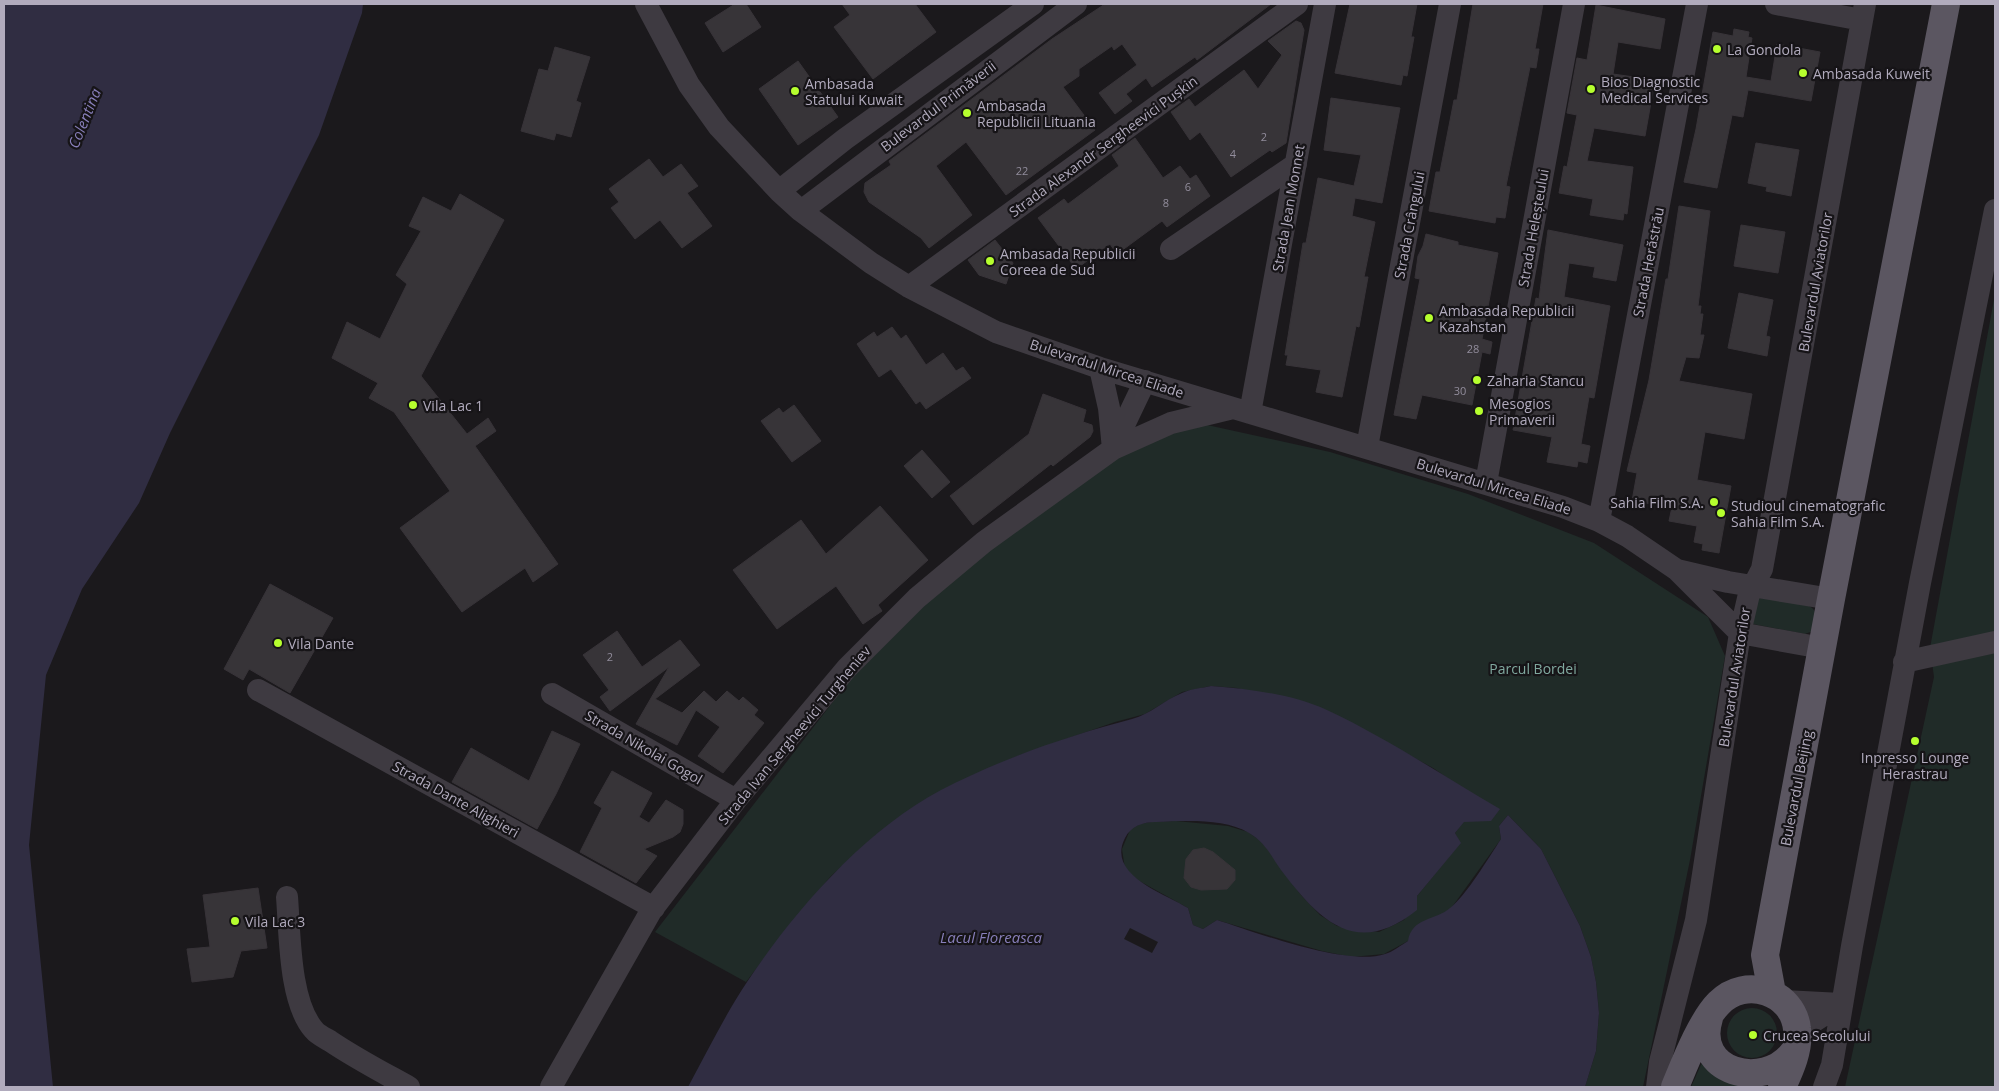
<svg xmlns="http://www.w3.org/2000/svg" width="1999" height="1091" viewBox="0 0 1999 1091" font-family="'Open Sans',sans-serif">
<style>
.green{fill:#202b28}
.water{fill:#302d42}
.pier{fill:#1b191c}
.building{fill:#373438;stroke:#373338}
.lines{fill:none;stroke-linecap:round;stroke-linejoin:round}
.minor{stroke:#3e3a41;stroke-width:22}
.major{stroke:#5b5661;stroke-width:28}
.poi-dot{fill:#b6ff2e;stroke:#161417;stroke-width:2}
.labels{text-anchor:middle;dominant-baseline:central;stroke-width:4.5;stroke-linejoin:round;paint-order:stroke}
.number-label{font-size:11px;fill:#928d9c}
.poi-label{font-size:14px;fill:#b1abbd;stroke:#161417;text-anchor:start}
.street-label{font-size:14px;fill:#b1abbd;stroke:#161417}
.park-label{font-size:14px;fill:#80a99f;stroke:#161417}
.water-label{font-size:15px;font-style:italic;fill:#887fba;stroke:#161417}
</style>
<rect width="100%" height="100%" fill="#1b191c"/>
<path class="green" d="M 1995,294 L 1995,1087 L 1845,1087 L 1934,677 L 1930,648 Z
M 1198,423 L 1330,452 L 1468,494 L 1594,543 L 1708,617 L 1725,656 L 1690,860 L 1643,1087 L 1585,1087 L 1596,1051 L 1599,1013 L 1596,982 L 1591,957 L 1580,926 L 1541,849 L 1508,815 L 1499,826 L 1501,839 L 1452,907 L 1408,941 L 1384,954 L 1352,957 L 1322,951 L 1217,920 L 1203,929 L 1193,925 L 1188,908 L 1134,878 L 1125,869 L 1122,849 L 1130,830 L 1140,824 L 1151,822 L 1176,821 L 1228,826 L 1248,832 L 1262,842 L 1301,895 L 1320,915 L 1337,926 L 1379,932 L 1404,920 L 1417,896 L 1460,843 L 1455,833 L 1464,821 L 1491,821 L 1449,779 L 1433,768 L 1326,710 L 1237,688 L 1211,686 L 1182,692 L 1145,714 L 1115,722 L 1020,755 L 983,771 L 925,800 L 878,833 L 831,876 L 792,922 L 746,982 L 655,932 L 870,654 L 935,589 L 1086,474 L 1139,446 Z
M 1764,597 L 1809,606 C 1820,612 1815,621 1813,631 L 1805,634 L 1753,624 L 1756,599 Z
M1727 1033a25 25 0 1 1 50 0a25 25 0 1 1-50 0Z
M 1704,1058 C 1720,1077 1728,1087 1754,1087 L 1691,1087 Z"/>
<path class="water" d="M 4,4 L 363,4 L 362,13 L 319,135 L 170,433 L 139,503 L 82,589 L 46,675 L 29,845 L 53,1087 L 4,1087 Z
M 1211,686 C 1249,689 1292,694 1327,710 C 1387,738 1443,776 1500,809 L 1491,821 L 1464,822 L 1455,833 L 1461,843 L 1417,896 L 1417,910 C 1356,959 1319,920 1281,870 C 1271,856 1265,842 1249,833 C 1224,818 1185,821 1156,822 C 1143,822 1131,826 1125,838 C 1106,875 1164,893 1188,908 L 1193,925 L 1203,929 L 1217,920 C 1255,932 1347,967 1385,954 C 1393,952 1401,945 1408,941 C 1412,917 1435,921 1450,908 C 1466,896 1489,857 1501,839 L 1499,826 L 1508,815 L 1541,849 L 1580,926 L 1591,957 L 1596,982 L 1599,1013 L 1596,1051 L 1585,1087 L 688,1087 C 707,1052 725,1015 747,982 C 795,910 864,831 941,790 C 1001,759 1067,736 1132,719 C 1151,714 1164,700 1182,693 C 1190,689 1202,688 1211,686 Z"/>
<path class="pier" d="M 1130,928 L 1158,942 L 1152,953 L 1124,939 Z"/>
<path class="building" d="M 735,4 L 746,4 L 761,27 L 723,52 L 705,23 Z
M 842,4 L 915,4 L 936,32 L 873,79 L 834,27 L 850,15 Z
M 1105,4 L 1271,4 L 1197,60 L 1195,57 L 1152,87 L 1146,78 L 1126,94 L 1132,101 L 1115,114 L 1099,93 L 1137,65 L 1122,44 L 1114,50 L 1112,46 L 1079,69 L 1079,76 L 1063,87 L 1095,130 L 1006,195 L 966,142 L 936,166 L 972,215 L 929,248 L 921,238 L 869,202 L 864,192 L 865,183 L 891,165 L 889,161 L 1052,39 Z
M 1350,4 L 1417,4 L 1411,37 L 1414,37 L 1407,76 L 1403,75 L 1401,85 L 1335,73 Z
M 1473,4 L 1543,4 L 1535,49 L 1539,49 L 1536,68 L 1530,67 L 1506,186 L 1510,187 L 1505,218 L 1496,217 L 1495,223 L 1429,211 L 1436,172 L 1440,172 L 1454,100 L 1457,100 Z
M 1596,5 L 1665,19 L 1660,49 L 1618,42 L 1613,74 L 1655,80 L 1645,136 L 1594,128 L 1587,161 L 1633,167 L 1627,214 L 1624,213 L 1623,220 L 1590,215 L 1593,199 L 1559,193 L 1564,166 L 1567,167 L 1577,115 L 1567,113 L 1577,58 L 1587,60 Z
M 1296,21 L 1301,23 L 1304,30 L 1286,143 L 1272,152 L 1270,150 L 1231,177 L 1200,132 L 1190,140 L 1171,112 L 1189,99 L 1195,107 L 1244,70 L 1258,89 L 1282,55 L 1268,41 Z
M 1734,29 L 1749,32 L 1748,37 L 1752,38 L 1746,77 L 1771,81 L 1777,44 L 1820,52 L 1811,101 L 1748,90 L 1743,117 L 1732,115 L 1717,188 L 1684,182 L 1696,129 L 1713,32 L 1733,36 Z
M 555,47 L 590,57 L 576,101 L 581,103 L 571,137 L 556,133 L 554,140 L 521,131 L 539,69 L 548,71 Z
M 798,61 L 838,117 L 798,145 L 759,89 Z
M 1331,98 L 1400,108 L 1382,203 L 1355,198 L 1352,216 L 1375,222 L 1364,277 L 1368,277 L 1359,327 L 1356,326 L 1342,397 L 1316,392 L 1321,370 L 1286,365 L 1288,355 L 1285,355 L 1303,243 L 1306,243 L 1318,178 L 1354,186 L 1361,155 L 1324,150 Z
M 1135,138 L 1163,178 L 1180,166 L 1190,179 L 1196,175 L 1210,196 L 1167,227 L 1162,221 L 1117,254 L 1110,244 L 1076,269 L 1038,218 L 1064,199 L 1068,204 L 1119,166 L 1112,155 Z
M 1756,143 L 1799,150 L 1791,196 L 1766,191 L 1767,187 L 1748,183 Z
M 649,159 L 663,177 L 681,164 L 698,186 L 687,193 L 712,226 L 682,248 L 660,220 L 635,239 L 611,208 L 619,202 L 609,189 Z
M 460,194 L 504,220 L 421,376 L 467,434 L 488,418 L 496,431 L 475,446 L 558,564 L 533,582 L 525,568 L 462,612 L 400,528 L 450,491 L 394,412 L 369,398 L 378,383 L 332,358 L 347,322 L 380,339 L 407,284 L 396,275 L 421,231 L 409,226 L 423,197 L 451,211 Z
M 1679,206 L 1710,211 L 1698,306 L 1701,306 L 1700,314 L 1703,314 L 1700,335 L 1704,335 L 1699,358 L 1686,357 L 1679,381 L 1752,394 L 1744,439 L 1705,432 L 1697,480 L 1731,486 L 1719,553 L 1702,550 L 1703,544 L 1694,542 L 1697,526 L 1669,521 L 1672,507 L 1632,501 L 1637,473 L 1627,471 L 1649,380 L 1666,279 L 1668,279 Z
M 1741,225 L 1785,232 L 1778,273 L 1734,266 Z
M 1548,230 L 1623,245 L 1616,281 L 1593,277 L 1595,267 L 1569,263 L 1564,297 L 1610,306 L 1594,398 L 1589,397 L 1581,444 L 1590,446 L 1587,463 L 1578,461 L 1577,467 L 1547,462 L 1552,437 L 1513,430 L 1536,298 L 1539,299 Z
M 1426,234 L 1458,242 L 1458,245 L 1498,253 L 1482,339 L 1492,342 L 1490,354 L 1482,352 L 1472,405 L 1422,395 L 1416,419 L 1394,415 L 1420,279 L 1415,278 L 1418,256 L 1423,246 Z
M 995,240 L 1013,263 L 1006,284 L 979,275 L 968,260 Z
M 1739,293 L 1773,300 L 1766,336 L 1770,337 L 1767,356 L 1728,348 Z
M 892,327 L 901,339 L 906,335 L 926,365 L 943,353 L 956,371 L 963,367 L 971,378 L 926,409 L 920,401 L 916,404 L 891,369 L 879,377 L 857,344 L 874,332 L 877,337 Z
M 1043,394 L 1086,410 L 1083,422 L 1092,425 L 1093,431 L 1090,437 L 1053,466 L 1051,464 L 973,525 L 950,496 L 1029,434 Z
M 794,405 L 821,441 L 792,462 L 761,421 L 779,408 L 783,413 Z
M 922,450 L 950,482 L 932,498 L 904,466 Z
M 880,506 L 928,560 L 878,605 L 882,611 L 863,624 L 836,586 L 777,629 L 733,570 L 801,520 L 826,554 Z
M 270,584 L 333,618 L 290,693 L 249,669 L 243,680 L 224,669 Z
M 617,631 L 642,667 L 680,640 L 700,665 L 655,699 L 682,713 L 704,691 L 716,702 L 727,691 L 739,701 L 743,697 L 758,710 L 754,715 L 764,723 L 723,773 L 698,756 L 720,727 L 696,710 L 677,745 L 636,724 L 669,667 L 610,711 L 600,697 L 609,690 L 583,655 Z
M 552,731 L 580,744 L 556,794 L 537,829 L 452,782 L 471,748 L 529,781 Z
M 612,771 L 652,793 L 639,817 L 649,823 L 666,800 L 683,810 L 683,824 L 680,832 L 673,837 L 644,849 L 657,856 L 636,883 L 580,852 L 602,808 L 594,803 Z
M 1204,848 L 1213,852 L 1235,870 L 1235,880 L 1227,889 L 1201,890 L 1191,887 L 1184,878 L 1186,859 L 1193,850 Z
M 258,888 L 267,948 L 241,951 L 233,977 L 192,982 L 187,949 L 210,947 L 203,895 Z"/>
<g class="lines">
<path class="minor" d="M 646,4 L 689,85 L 719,127 L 779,191 L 801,211 L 871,263 L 909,287 L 996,332 L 1100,368 L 1563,507 L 1599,521 L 1627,536 L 1677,570 L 1740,633 L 1822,648
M 1776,4 L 1862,20
M 779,191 L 845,139 L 1033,4
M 801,211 L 1076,4
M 1171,249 L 1296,164
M 909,287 L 1297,4
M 1100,368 L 1109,408 L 1113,449
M 1250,413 L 1325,4
M 1367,447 L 1450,4
M 1113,448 L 1145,381
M 1486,483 L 1574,4
M 1599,521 L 1697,4
M 1677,570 L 1728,582 L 1831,599
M 1904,662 L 1995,642
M 258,690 L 654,908
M 552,694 L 736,800
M 287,897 C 290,934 289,1002 314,1030 C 318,1035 325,1038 330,1041 C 355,1058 382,1072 409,1087
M 1784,1001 L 1841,1004
M 1798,1036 L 1813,1022 L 1841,1004
M 551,1087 L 651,911 L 736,800 L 847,668 L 917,598 L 984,542 L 1113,449 L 1171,423 L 1229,409
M 1657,1087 L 1660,1062 L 1696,920 L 1740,633 L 1749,594 L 1762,569 L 1865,4
M 1824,1087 L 1832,1065 L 1852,946 L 1920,583 L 1995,210"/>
<path class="major" d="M 1772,993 L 1765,955 L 1831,599 L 1946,4
M 1709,1018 C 1692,1073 1764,1091 1793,1053
M 1675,1087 C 1685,1063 1701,1021 1719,1003 C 1745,976 1793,991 1797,1029 C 1800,1048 1790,1070 1782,1087"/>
</g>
<g class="poi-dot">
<circle cx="1717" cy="49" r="5"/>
<circle cx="1803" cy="73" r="5"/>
<circle cx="1591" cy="89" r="5"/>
<circle cx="795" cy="91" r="5"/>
<circle cx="967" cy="113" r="5"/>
<circle cx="990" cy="261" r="5"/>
<circle cx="1429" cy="318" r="5"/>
<circle cx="1477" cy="380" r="5"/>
<circle cx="413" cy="405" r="5"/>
<circle cx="1479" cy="411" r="5"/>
<circle cx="1714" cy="502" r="5"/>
<circle cx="1721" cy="513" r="5"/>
<circle cx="278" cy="643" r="5"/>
<circle cx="1915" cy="741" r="5"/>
<circle cx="235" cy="921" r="5"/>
<circle cx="1753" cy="1035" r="5"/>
</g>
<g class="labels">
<g class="number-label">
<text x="1264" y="136">2</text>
<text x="1233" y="153">4</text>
<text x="1022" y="170">22</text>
<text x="1188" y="186">6</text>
<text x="1166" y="202">8</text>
<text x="1473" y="348">28</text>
<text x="1460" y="390">30</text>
<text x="610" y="656">2</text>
</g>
<g class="poi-label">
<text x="1727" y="49">La Gondola</text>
<text x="1813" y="73">Ambasada Kuweit</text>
<text x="1601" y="81">Bios Diagnostic<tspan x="1601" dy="16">Medical Services</tspan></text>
<text x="805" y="83">Ambasada<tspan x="805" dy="16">Statului Kuwait</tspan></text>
<text x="977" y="105">Ambasada<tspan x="977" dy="16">Republicii Lituania</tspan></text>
<text x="1000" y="253">Ambasada Republicii<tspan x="1000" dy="16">Coreea de Sud</tspan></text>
<text x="1439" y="310">Ambasada Republicii<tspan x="1439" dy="16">Kazahstan</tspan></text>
<text x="1487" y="380">Zaharia Stancu</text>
<text x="1489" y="403">Mesogios<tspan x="1489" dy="16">Primaverii</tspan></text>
<text x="423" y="405">Vila Lac 1</text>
<text x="1704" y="502" text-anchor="end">Sahia Film S.A.</text>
<text x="1731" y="505">Studioul cinematografic<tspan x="1731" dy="16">Sahia Film S.A.</tspan></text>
<text x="288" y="643">Vila Dante</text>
<text x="1915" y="757" text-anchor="middle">Inpresso Lounge<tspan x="1915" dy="16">Herastrau</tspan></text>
<text x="245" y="921">Vila Lac 3</text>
<text x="1763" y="1035">Crucea Secolului</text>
</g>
<g class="street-label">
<text transform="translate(938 106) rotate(-37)">Bulevardul Primăverii</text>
<text transform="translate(1103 146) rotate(-36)">Strada Alexandr Sergheevici Pușkin</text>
<text transform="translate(1288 208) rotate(-80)">Strada Jean Monnet</text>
<text transform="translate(1409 225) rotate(-79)">Strada Crângului</text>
<text transform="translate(1533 228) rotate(-80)">Strada Heleșteului</text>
<text transform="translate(1648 262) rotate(-79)">Strada Herăstrău</text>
<text transform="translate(1815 282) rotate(-80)">Bulevardul Aviatorilor</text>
<text transform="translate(1107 368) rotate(18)">Bulevardul Mircea Eliade</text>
<text transform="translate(1494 486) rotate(17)">Bulevardul Mircea Eliade</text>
<text transform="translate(1734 677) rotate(-81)">Bulevardul Aviatorilor</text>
<text transform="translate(794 735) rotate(-50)">Strada Ivan Sergheevici Turgheniev</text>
<text transform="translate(644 747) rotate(30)">Strada Nikolai Gogol</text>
<text transform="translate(1796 788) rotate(-79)">Bulevardul Beijing</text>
<text transform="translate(456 799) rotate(29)">Strada Dante Alighieri</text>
</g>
<g class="park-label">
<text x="1533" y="668">Parcul Bordei</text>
</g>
<g class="water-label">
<text transform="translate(84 118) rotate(-68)">Colentina</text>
<text x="991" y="937">Lacul Floreasca</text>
</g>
</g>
<rect width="1999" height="1091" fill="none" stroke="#b1abbd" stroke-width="10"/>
</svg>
